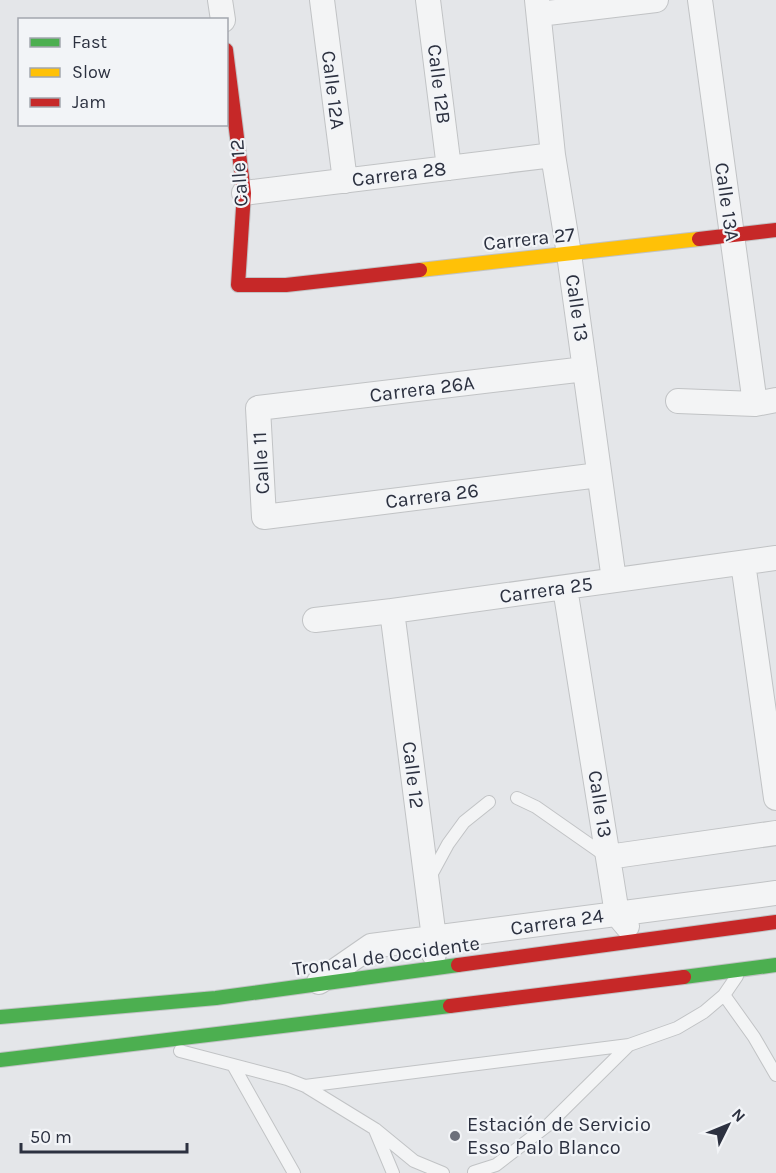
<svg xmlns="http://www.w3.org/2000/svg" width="776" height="1173" viewBox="0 0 776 1173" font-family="Karla,sans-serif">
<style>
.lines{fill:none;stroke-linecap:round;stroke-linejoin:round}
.lane-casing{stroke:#c1c3c5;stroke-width:14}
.street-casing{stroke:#c1c3c5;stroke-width:26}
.fast-casing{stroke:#c1c3c5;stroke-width:16}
.slow-casing{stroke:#c1c3c5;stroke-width:16}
.jam-casing{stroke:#c1c3c5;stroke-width:16}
.lane{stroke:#f3f4f5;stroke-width:12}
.street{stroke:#f3f4f5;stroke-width:24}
.fast{stroke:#4caf50;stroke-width:14}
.slow{stroke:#ffc107;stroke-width:14}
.jam{stroke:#c62828;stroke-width:14}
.poi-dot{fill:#6c707b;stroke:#f2f4f7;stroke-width:2}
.labels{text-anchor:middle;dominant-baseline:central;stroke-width:4.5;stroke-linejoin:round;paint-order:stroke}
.street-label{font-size:20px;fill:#2c3140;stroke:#f2f4f7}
.poi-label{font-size:20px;fill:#2c3140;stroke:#f2f4f7;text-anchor:start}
</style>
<rect width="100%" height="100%" fill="#e4e6e9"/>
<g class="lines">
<g class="lane-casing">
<path id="lane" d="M 517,798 L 536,807 L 606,856
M 429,879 L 448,844 L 464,822 L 489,802
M 724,995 L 754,1037 L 776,1075
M 180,1051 L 287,1079 L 305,1086 L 375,1129 L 414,1161 L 443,1173
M 233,1065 L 294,1173
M 305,1086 L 629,1045
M 375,1130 L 393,1173
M 474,1172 L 496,1165 L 548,1125 L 629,1045 L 677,1028 L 704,1012 L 724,995 L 737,976"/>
</g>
<g class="street-casing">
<path id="street" d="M 220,0 L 223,20
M 322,0 L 345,181
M 428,0 L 449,168
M 537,0 L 553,155 L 569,254 L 614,580
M 700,0 L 755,404
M 539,14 L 656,0
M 244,193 L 553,155
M 585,369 L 258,408 L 264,517 L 599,475
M 678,401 L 755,404 L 776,400
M 743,563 L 776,798
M 565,588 L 617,914 L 627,926
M 392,611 L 434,938 L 434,954
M 315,620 L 392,611 L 776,558
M 608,857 L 776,833
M 319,982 L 371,946 L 776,893"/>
</g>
<g class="fast-casing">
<path id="fast" d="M 684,977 L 776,965
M 0,1017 L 216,998 L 458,965
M 0,1060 L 450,1006"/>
</g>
<g class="slow-casing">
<path id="slow" d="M 420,270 L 699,239"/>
</g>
<g class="jam-casing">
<path id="jam" d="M 226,50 L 244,193 L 238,285 L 286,285 L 420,270
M 699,239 L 776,230
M 458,965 L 776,922
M 450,1006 L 684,977"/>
</g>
<use href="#lane" class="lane"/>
<use href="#street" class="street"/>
<use href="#fast" class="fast"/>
<use href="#slow" class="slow"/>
<use href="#jam" class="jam"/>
</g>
<circle class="poi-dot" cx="455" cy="1136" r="6"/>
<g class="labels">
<g class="street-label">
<text transform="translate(439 84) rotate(83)">Calle 12B</text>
<text transform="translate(333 90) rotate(83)">Calle 12A</text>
<text transform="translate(239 173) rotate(-94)">Calle 12</text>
<text transform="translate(399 174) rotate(-7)">Carrera 28</text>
<text transform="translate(727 202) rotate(82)">Calle 13A</text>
<text transform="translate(529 239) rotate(-6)">Carrera 27</text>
<text transform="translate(577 308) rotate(82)">Calle 13</text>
<text transform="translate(422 389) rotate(-7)">Carrera 26A</text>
<text transform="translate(261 463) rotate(-93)">Calle 11</text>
<text transform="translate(432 496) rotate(-7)">Carrera 26</text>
<text transform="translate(546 590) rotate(-8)">Carrera 25</text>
<text transform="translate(413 775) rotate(83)">Calle 12</text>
<text transform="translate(600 804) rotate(81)">Calle 13</text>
<text transform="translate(557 922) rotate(-8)">Carrera 24</text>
<text transform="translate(386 956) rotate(-8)">Troncal de Occidente</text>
</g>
<g class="poi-label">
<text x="467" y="1124">Estación de Servicio<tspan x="467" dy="23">Esso Palo Blanco</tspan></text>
</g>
</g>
<rect x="18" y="18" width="210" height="108" fill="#f2f4f7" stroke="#a3a6ae" stroke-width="1.5"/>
<rect x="30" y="38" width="30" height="9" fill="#4caf50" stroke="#a3a6ae" stroke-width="1.5"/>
<text x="72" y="48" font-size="18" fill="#2c3140">Fast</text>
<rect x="30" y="68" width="30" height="9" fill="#ffc107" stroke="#a3a6ae" stroke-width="1.5"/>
<text x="72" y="78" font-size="18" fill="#2c3140">Slow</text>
<rect x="30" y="98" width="30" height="9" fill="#c62828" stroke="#a3a6ae" stroke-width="1.5"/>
<text x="72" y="108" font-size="18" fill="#2c3140">Jam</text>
<g transform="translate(728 1125) rotate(47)" stroke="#f2f4f7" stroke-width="4.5" paint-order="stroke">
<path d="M0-4.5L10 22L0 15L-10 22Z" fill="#2c3140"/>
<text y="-9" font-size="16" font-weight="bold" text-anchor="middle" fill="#2c3140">N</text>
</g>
<path d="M21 1143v9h166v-9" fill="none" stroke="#2c3140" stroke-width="3"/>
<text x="30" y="1143" font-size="18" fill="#2c3140" stroke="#f2f4f7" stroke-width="4.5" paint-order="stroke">50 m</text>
</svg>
